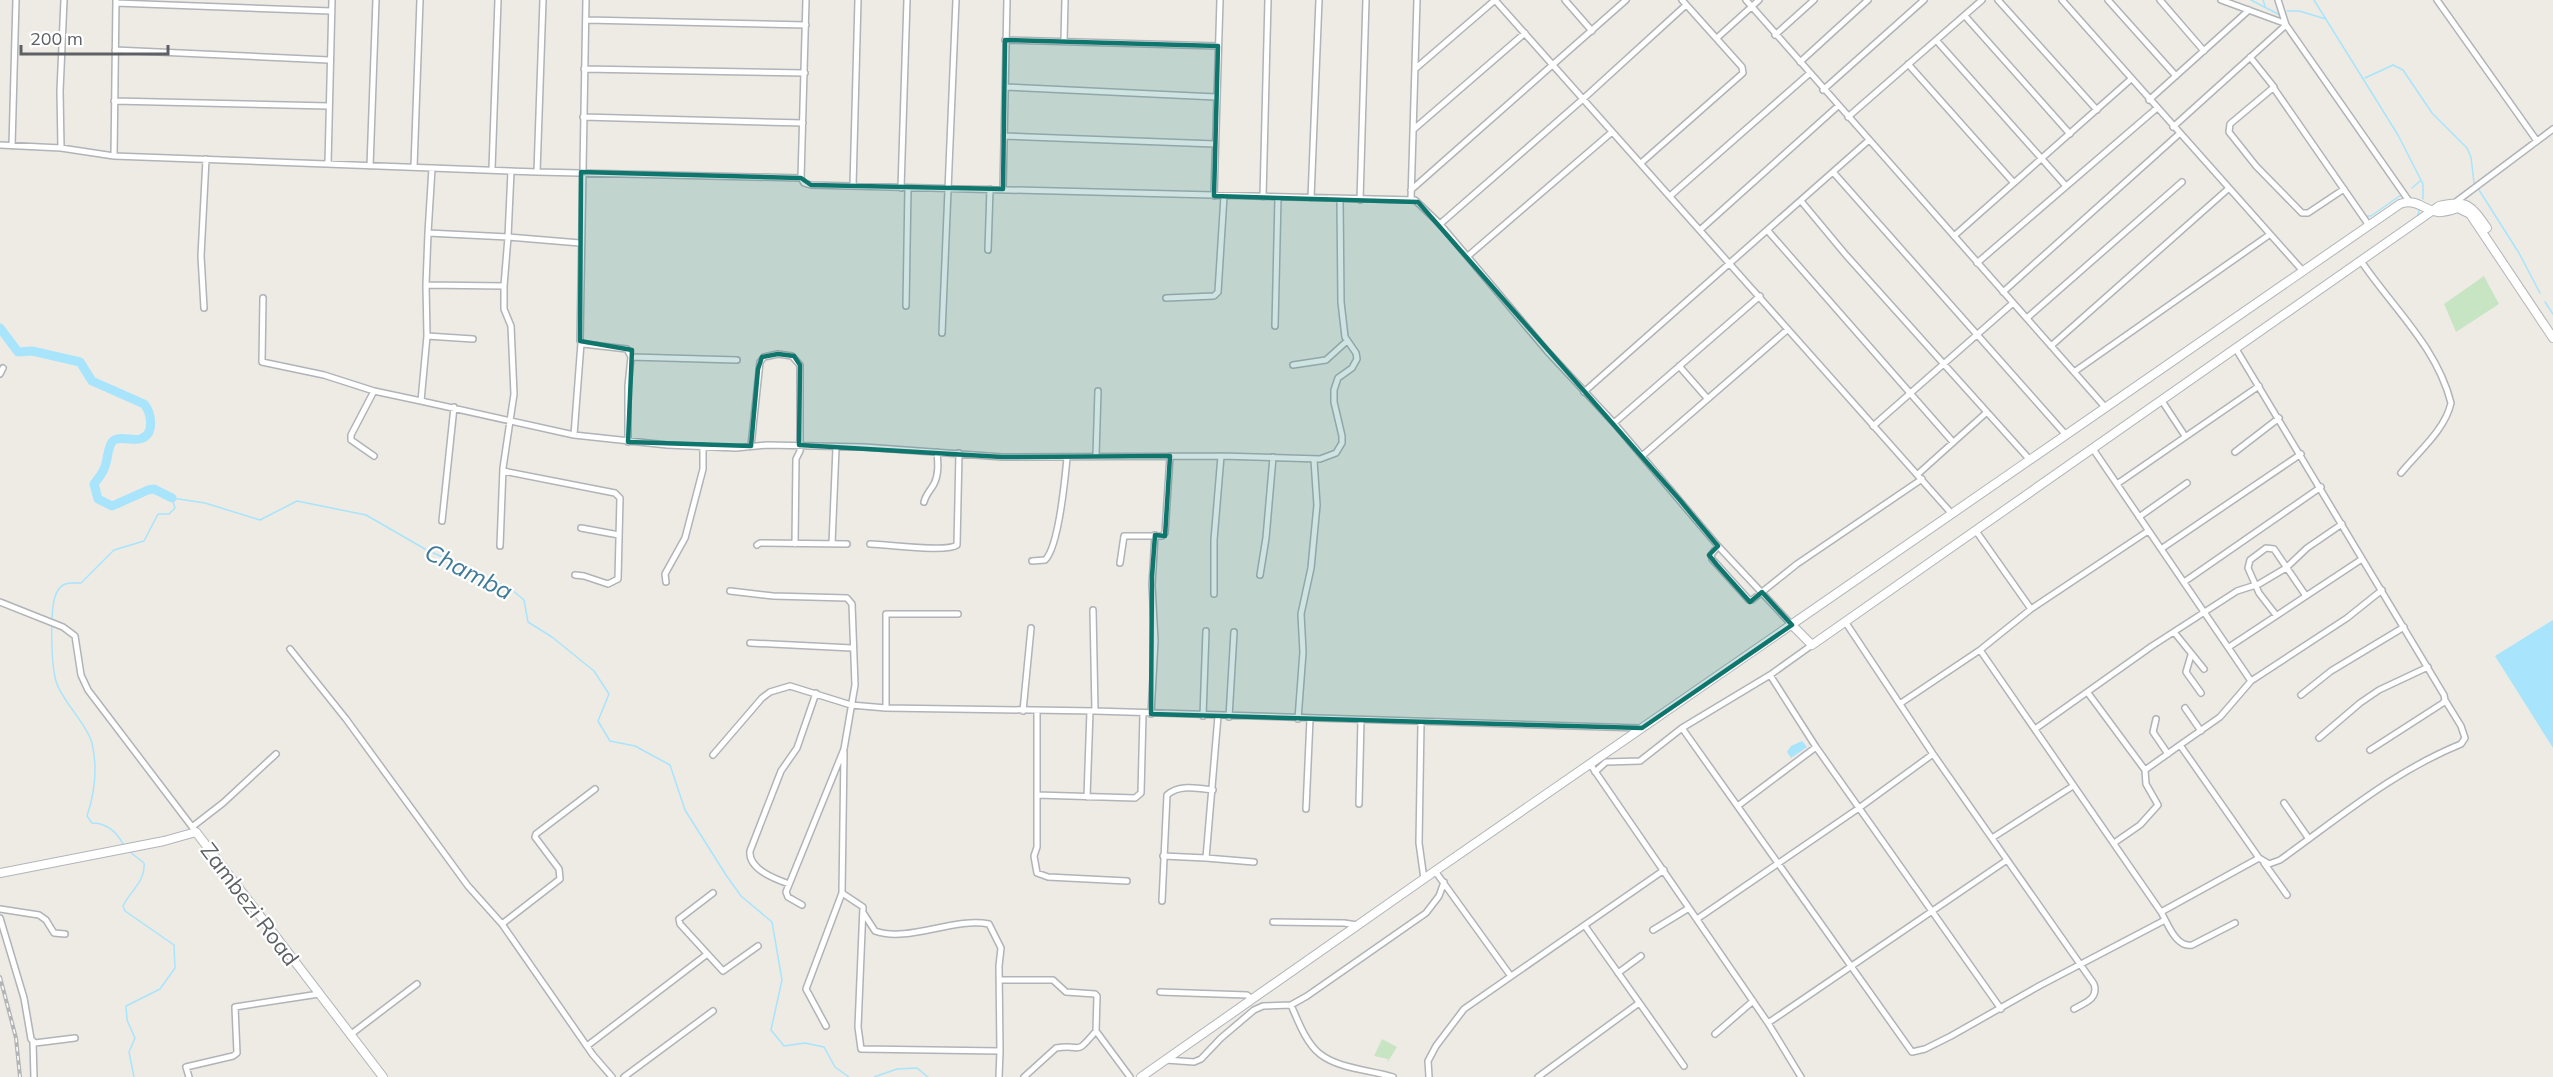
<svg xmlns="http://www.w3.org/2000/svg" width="2553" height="1077" viewBox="0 0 2553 1077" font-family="Mulish,sans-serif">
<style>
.green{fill:#c8e5c3}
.water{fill:#a8e4fb}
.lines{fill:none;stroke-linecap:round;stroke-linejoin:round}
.stream{stroke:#a8e4fb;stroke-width:1.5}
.river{stroke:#a8e4fb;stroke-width:9}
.street-casing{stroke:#b0b3b7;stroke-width:8}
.secondary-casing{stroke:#b1b5b9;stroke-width:10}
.street{stroke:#fff;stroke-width:5}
.secondary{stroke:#fff;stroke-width:8}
.rail-casing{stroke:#b3b4b5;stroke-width:4}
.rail{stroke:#fff;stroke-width:1.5;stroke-dasharray:4.5;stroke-linecap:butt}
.marked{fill:#0f766e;fill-opacity:0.2;stroke:#0f766e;stroke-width:4.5;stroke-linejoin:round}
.labels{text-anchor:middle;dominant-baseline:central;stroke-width:4.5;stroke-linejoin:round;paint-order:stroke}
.street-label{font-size:22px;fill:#5d6165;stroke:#fff}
.water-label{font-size:24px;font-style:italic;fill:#3f7b9b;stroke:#fff}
</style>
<rect width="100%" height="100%" fill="#eeebe5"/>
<path class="green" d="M 2484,276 L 2499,304 L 2456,332 L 2444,304 Z
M 1382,1039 L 1397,1047 L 1387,1063 L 1388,1059 L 1374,1056 Z"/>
<path class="water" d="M 2553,620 L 2553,748 L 2495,656 Z
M 1802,741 L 1807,747 L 1791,758 L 1787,752 L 1791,746 Z"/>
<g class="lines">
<path class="stream" d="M 2251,0 L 2280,15
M 2263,0 L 2265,6
M 2314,0 L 2398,135 L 2423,184 L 2423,199
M 2287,11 L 2299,11 L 2326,19
M 2365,78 L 2393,65 L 2403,70 L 2432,113 L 2467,148 L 2471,157 L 2474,183
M 2412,188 L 2420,181
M 2479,190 L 2519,253 L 2540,293
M 2418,215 L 2420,207
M 2366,216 L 2371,216 L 2401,195
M 2545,302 L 2553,314
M 172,498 L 205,503 L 260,520 L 297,501 L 366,515 L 425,549 L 511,589 L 524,600 L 528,622 L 552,637 L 594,671 L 609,694 L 598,721 L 610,741 L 635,746 L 670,765 L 685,810 L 726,875 L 741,896 L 772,922 L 782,980 L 771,1030 L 784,1046 L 805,1043 L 824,1047 L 835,1067 L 849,1077
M 123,844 C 116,831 107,823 92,823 L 87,816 C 95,792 98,769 92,743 C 88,726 64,703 57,684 C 51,669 49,605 57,592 C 63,581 71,583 81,583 L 114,550 L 144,541 L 158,514 L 169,514 L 175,508 L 172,499
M 130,852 L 144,863 C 146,881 130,891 123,906 L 125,911 L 174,945 L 175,968 L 160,989 L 126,1006 L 127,1020 L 135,1038 L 129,1052 L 134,1077
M 874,1077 L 897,1069 L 917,1068 L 928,1077"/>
<path class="river" d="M 0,328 L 18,352 L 32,351 L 80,362 L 92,381 L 144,404 C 151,412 156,435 140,439 C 132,441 117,435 112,442 C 107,449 108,461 104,469 C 102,474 97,480 94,484 L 98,499 L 112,506 L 148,490 L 154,489 L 172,498"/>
<g class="street-casing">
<path id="street" d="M 586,0 L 580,341 L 583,344 L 627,349 L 631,357 L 737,360
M 1495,0 L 1952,514
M 1565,0 L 1592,31
M 1746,0 L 2105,407
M 1998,0 L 2097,110
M 2062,0 L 2302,270
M 2108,0 L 2176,76
M 2160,0 L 2204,51
M 2221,0 L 2284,23
M 2278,0 L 2286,25 L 2409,201
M 2437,0 L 2537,141
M 116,3 L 331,11
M 1965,16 L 2070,134
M 586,20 L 806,25
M 1775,35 L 1814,0
M 1717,38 L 1759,0
M 1005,40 L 1218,46
M 1936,40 L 2066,186
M 1064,41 L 1065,0
M 115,50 L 329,60
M 2250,57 L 2274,87 L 2230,124 L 2229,132 L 2256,166 L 2302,213 L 2308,213 L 2344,189
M 1800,62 L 1868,0
M 1908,64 L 2014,183
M 584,69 L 805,73
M 1415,69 L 1495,0
M 1005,87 L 1216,97
M 2273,87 L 2368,224
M 1823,90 L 1924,0
M 2149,100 L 2249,10
M 114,101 L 328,106
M 583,117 L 803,123
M 1848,117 L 1982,0
M 2173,127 L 2286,25
M 1414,129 L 1525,33
M 1004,136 L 1215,144
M 0,145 L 61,148 L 114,156 L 537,172 L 801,178 L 804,183 L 811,185 L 1415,200 L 1440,224 L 1547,351 L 1614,423 L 1718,546 L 1792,625
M 12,146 L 16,0
M 61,148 L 60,91 L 64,0
M 114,156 L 116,1
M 1641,163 L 1743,73 L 1742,67 L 1682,0
M 328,164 L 332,0
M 370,166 L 376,0
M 414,167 L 420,0
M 432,168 L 428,233 L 508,237 L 511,171
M 492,169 L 498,0
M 537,172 L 543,0
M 1833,172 L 2066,435
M 801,178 L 806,0
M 853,186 L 858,0
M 901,188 L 907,0
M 1003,189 L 1007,0
M 1411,190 L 1626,0
M 1214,196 L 1220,0
M 1670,196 L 1810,73
M 1263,197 L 1268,0
M 1311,198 L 1319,0
M 1411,199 L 1417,0
M 1360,200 L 1366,0
M 1801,201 L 1846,255 L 2030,460
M 2457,201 L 2553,129
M 1440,224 L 1583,99 L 1686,5
M 1700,230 L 1838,106
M 1768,231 L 1953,442
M 1954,236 L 2131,79
M 988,250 L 990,189
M 1468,256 L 1612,132
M 2361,261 C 2392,307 2437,347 2451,403 C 2445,430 2418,452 2401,473
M 1977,263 L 2157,108
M 426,285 L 428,233
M 2003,292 L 2179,134
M 263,298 L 262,362 L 324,375 L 374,391
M 1166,298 L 1214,296 L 1218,292 L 1224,196
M 906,306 L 908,188
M 204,308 L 201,256 L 206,159
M 2027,318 L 2182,182
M 1275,326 L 1278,198
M 942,333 L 956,0
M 427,336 L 473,339
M 2051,346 L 2228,189
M 2236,349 L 2444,695 L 2445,700 L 2443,703 L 2370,750
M 1293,365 L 1326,360 L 1347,341
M 1679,366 L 1707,398
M 2074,372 L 2269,235
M 0,374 L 3,368
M 1584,392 L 1869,140
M 421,401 L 574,435 L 667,445 L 736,448 L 767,445 L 864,447 L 1002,457 L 1221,456 L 1320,459 L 1336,453 L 1342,443 L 1342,436 L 1334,402 L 1334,390 L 1338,378 L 1352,368 L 1357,359 L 1356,353 L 1345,337 L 1341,302 L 1340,200
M 2162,401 L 2185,436
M 1614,423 L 1760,296
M 1873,426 L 2013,303
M 574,435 L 581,343
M 628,442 L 628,386 L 631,357
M 751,446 L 760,362 L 764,357 L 778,354 L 792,356 L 800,365 L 800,451 L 796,459 L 795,544
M 2093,449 L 2251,681
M 2235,452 L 2279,418
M 1096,455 L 1098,391
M 374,456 L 351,440 L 351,435 L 374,391 L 421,401 L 427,336 L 426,285 L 504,286 L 508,237 L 580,243
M 1642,456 L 1787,330
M 503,471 L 615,493 L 620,498 L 618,579 L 608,584 L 584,576 L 575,575
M 1918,474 L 1987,412
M 2117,484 L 2259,386
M 924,502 C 926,494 930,491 934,484 C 939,474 938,463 937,452
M 2139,517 L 2187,483
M 442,521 L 454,407
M 581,528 L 619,535
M 1976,531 L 2031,609
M 832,544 L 836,448
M 870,544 C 887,544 946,553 957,545 L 959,453
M 757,545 L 760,543 L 847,544
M 500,546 L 503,468 L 514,394 L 511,326 L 504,309 L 504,286
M 1718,546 L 1711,555 L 1712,559 L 1749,600 L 1752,600 L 1797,564 L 1922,479
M 2161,549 L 2301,454
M 1032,561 L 1045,560 C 1059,547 1065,479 1067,458
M 1120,563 L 1124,536 L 1162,536 L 1165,533 L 1170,456
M 1260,575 L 1266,538 L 1273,457
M 666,582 L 665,574 L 685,538 L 703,469 L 703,446
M 2184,582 L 2321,487
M 730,591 L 773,596 L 847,598 L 852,604 L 855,685 L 844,749 L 786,892 L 788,897 L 802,905
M 1214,594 L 1214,540 L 1221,456
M 0,602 L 63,627 L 75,636 L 81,675 L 88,690 L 196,832
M 1093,610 L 1095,711
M 2276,615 L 2259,593 L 2248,568 L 2250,560 L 2266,548 L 2274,549 L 2306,596
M 1846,623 L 1933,754 L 2094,984 C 2099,999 2084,1003 2074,1009
M 2174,632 L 2204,669
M 750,643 L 852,648
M 2229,647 L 2362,559
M 290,649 L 346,719 L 468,886 L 502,924 L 593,1055 L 612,1077
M 1980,650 L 2161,912 C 2168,924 2176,948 2192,945 L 2235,923
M 2191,655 L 2186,672 L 2201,693
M 1770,675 L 1816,747 L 2001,1009
M 2088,693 L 2145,770 L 2146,784 L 2158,805 L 2140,825 L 2114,843
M 2301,695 L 2331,671 L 2404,627
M 1901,703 L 1980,650 L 2031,609 L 2148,531
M 886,708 L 886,614 L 958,614
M 2185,708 L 2201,731
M 1023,711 L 1031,628
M 1037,711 L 1037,847 L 1034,856 L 1037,873 L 1048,877 L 1127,881
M 1151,714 L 1155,641 L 1152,585 L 1155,535
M 1203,716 L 1206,631
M 1229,717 L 1234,632
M 1298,719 L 1303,652 L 1301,614 L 1311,568 L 1317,505 L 1314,460
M 2156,719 L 2153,732 L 2168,754
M 1421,723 L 1419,843 L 1424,879
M 1682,728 L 1912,1052 L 1925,1049 L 1951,1036 L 2039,986 L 2165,920
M 2035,729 L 2152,646 L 2237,591 L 2259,584 L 2286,568 L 2307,548 L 2342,524
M 2319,738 L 2360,703 L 2379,690 L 2428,667
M 2180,745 L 2220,717 L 2251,681 L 2347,618 L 2382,590
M 713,755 L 762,698 L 770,692 L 790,686 L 851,705 L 886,708 L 1095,711 L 1640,728
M 1590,764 L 1768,1023 L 1801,1077
M 2145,770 L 2180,745 L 2259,858 L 2269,864 L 2280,860 C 2339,818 2394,771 2461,744 L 2465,738 L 2461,726 L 2445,700
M 1595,772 L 1606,762 L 1640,761 L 1682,728 L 1770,675 L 1812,645
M 1037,795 L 1135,798 L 1141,793 L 1143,714
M 1087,797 L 1090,711
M 2284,803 L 2309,839
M 1359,804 L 1361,720
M 1739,805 L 1816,747
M 1306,809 L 1310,719
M 192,827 L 223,803 L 276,754
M 1992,838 L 2073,786
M 1163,856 L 1206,858 L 1218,716
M 1206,858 L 1254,862
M 2264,863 L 2287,895
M 1435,871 L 1510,975
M 789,884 C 775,879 748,869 750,851 L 781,771 L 797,748 L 816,693
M 713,893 L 679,919 L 680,924 L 723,971 L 758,946
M 842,893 L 863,907 L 858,1027 L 861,1049 L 1000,1051 L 999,1077
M 1162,901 L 1167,795 C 1179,784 1198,788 1213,790
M 0,909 L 39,915 L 46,920 L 54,933 L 65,934
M 2161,912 L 2259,858
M 864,914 L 875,931 C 908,943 954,917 989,924 L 1001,948 L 999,966 L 1000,1051
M 0,918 L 24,998 L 31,1039 L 35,1043 L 75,1038
M 1697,919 L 1859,808 L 1933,754
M 1273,922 L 1344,923 L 1357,925
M 502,924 L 560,879 L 559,869 L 535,837 L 536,834 L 595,789
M 1585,926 L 1684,1066
M 1653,930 L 1689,908
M 1618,973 L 1641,956
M 999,980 L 1053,980 L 1066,992 L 1095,994 L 1097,996 L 1096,1031
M 1160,992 L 1247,995 L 1252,999
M 1291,1005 C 1298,1021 1306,1043 1320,1054 C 1339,1069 1371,1070 1393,1077
M 1768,1023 L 2007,860
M 826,1026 L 806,989 L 842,893 L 844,752
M 1715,1034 L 1753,1001
M 350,1035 L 417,984
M 33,1042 L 34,1077
M 587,1046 L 706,955
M 1166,1060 L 1194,1062 L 1201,1059 L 1221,1038 L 1254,1010 L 1263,1006 L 1291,1005 L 1307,996 L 1426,913 L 1439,896 L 1444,882
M 189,1077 L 186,1067 L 233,1056 L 237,1053 L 235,1007 L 319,994
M 624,1077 L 713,1011
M 1024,1077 L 1056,1048 C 1084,1043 1073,1058 1096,1031 L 1130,1077
M 1429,1077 L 1428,1061 L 1436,1046 L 1464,1009 L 1664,870
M 1538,1077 L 1639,1003"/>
</g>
<g class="secondary-casing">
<path id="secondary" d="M 1792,625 L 1812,645 L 2439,206 C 2467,199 2471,205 2487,228
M 0,873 L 164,841 L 196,832 L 383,1077
M 1141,1077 L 1435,871 L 2400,204 C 2417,198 2423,210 2438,212 C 2444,213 2452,210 2458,208 L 2470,214 L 2553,338"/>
</g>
<use href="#street" class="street"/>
<use href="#secondary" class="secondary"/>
<g class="rail-casing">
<path id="rail" d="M 0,977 L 16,1038 L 20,1077"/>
</g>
<use href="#rail" class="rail"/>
</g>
<path class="marked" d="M 1005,40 L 1218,46 L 1214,196 L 1418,202 L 1679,499 L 1718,546 L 1709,555 L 1717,565 L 1750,602 L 1762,592 L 1792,625 L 1642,728 L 1151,714 L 1152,576 L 1155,535 L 1165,536 L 1170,456 L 1002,457 L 799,445 L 800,365 L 794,356 L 778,354 L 762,357 L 758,369 L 751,446 L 628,442 L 632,350 L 580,341 L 581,172 L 801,178 L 811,185 L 1003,189 Z"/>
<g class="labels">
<g class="street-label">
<text transform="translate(250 904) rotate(53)">Zambezi Road</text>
</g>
<g class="water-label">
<text transform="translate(469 571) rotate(27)">Chamba</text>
</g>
</g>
<path d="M21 45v9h147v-9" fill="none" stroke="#5d6165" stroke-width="3"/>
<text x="30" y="45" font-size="18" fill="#5d6165" stroke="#ffffff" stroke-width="4.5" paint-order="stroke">200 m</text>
</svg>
